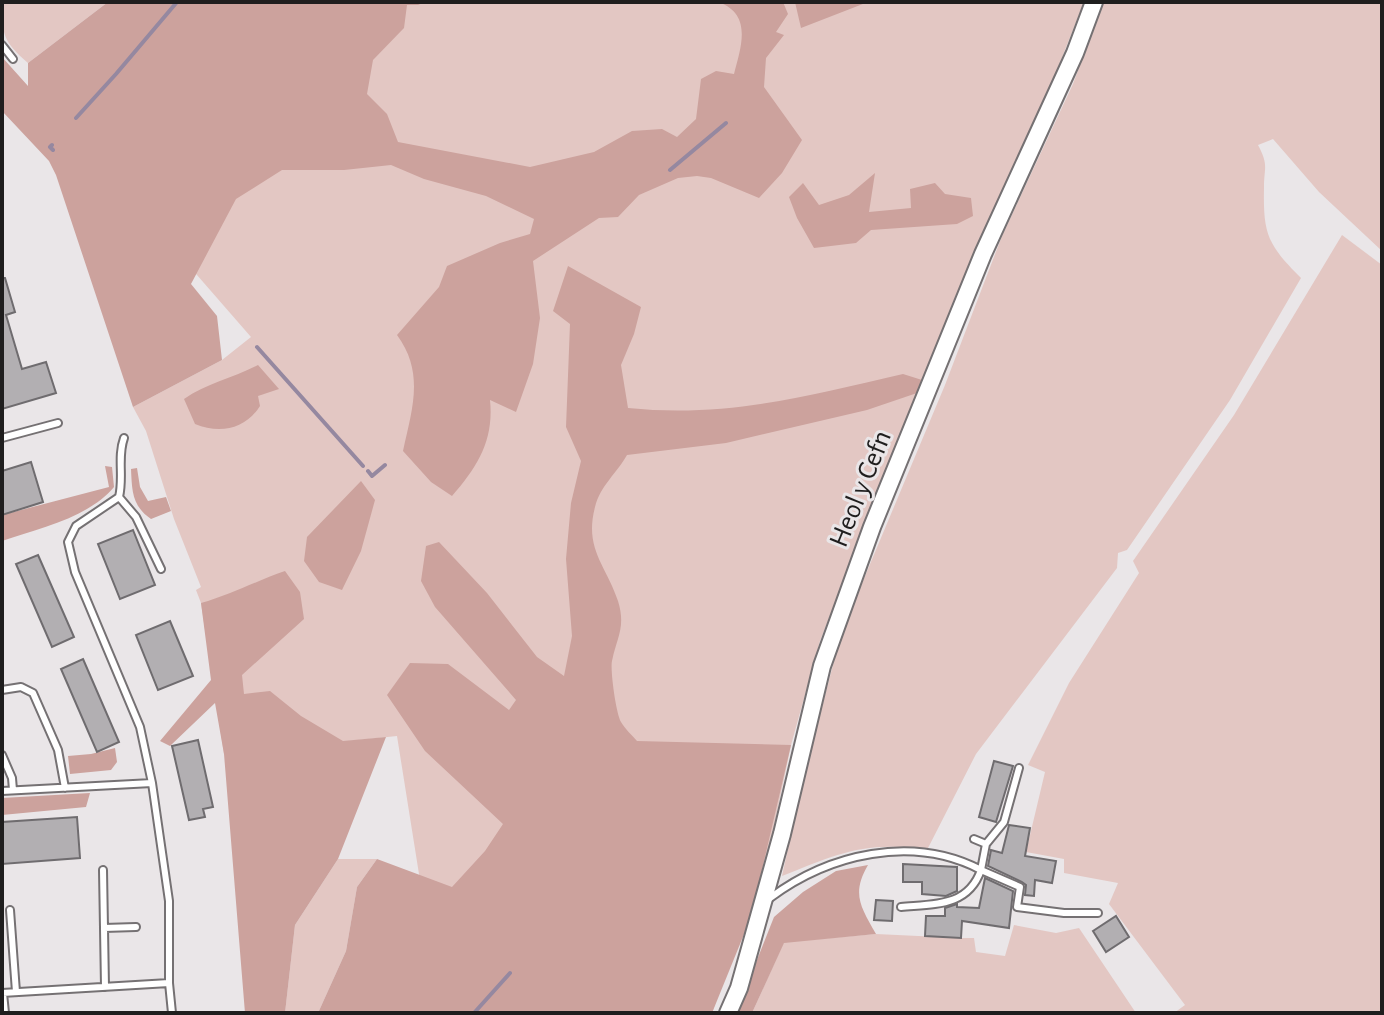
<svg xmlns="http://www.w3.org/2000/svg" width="1384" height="1015" viewBox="0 0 1384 1015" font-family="'Alegreya Sans',sans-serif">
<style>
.green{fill:#e3c7c3}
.forest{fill:#cca29d}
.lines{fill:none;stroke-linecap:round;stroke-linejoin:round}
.stream{stroke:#9588a0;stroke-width:4}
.building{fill:#b2afb2;stroke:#6f6c6f;stroke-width:2}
.service-casing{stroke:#757173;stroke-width:10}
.tertiary-casing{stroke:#757173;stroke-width:20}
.service{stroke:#fff;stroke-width:6}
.tertiary{stroke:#fff;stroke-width:16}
.labels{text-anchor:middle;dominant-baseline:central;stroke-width:6;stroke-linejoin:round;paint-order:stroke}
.street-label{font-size:28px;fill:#1f1e1e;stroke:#eae6e8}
</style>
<rect width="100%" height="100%" fill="#eae6e8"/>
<path class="green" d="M 2,2 L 108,2 L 28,63 C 3,41 2,35 2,2 Z
M 375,2 L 1084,2 L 1042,108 L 956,295 L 820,641 L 791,745 L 769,850 L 712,1013 L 426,918 L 397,736 L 224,754 L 201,603 L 196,590 L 201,587 L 174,519 L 146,431 L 133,407 L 222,360 L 251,337 L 163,236 Z
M 1103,2 L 1382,2 L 1382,251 L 1319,192 L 1273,139 L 1258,145 C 1269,166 1264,166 1264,188 C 1263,235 1268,245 1301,278 L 1230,400 L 1127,550 L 1118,553 L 1117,568 L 976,754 L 927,850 C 866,840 837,854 782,876 L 804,775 L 842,631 L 945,385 L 1002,236 L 1073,84 Z
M 1342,235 L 1382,265 L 1382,1013 L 1174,1013 L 1185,1005 L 1109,904 L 1118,883 L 1064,873 L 1064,859 L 1026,852 L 1045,772 L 1028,765 L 1069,683 L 1139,573 L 1133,561 L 1234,415 Z
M 338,859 L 377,859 L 357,887 L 346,951 L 318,1013 L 285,1013 L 295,925 Z
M 1014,925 L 1056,933 L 1079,928 L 1136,1013 L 752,1013 L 784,942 L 876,934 L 961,938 L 974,938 L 976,952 L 1005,956 Z"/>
<path class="forest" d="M 108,2 L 425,2 L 418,5 L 407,5 L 404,28 L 373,60 L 367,94 L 387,114 L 398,142 L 530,167 L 594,152 L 632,131 L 662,129 L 677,137 L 696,119 L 701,79 L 716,71 L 734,74 C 741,47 753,14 718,2 L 783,2 L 788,14 L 776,32 L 784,35 L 766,58 L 764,87 L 802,140 L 782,173 L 759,198 L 711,178 L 697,176 L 678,178 L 639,195 L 618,217 L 599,218 L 533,261 L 540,318 L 533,364 L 516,412 L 490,400 C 494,440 478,466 452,496 L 431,482 L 403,451 C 412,409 425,373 397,335 L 439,287 L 447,266 L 500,243 L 530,234 L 534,219 L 486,196 L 424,179 L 391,165 L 344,170 L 282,170 L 236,199 L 191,284 L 217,316 L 222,360 L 133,407 L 56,175 L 49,161 L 2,111 L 2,57 L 28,86 L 28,63 Z
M 795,2 L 868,2 L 801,28 Z
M 875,173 L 869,212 L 911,208 L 910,189 L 935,183 L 945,194 L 971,198 L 973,216 L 957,224 L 871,230 L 856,243 L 814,248 L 797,218 L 789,197 L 803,183 L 819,205 L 849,195 Z
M 568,266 L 641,307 L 634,334 L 621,365 L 628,408 C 727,418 808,396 903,374 L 922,380 L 917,393 L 867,410 L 726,443 L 627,455 C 617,473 600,486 595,507 C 584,549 606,565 618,601 C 626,627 617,637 612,661 C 610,670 616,713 621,722 C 625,729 632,735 637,741 L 791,745 L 751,917 L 712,1013 L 318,1013 L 346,951 L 357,887 L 377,859 L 452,887 L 485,851 L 503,824 L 425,751 L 387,695 L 410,663 L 448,664 L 509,710 L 516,700 L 435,607 L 421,581 L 426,546 L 439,542 L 487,593 L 537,657 L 564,676 L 572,636 L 566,559 L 571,503 L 581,461 L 566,427 L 570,324 L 553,311 Z
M 258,365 L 279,389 L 258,396 L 260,406 C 245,430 219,434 195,424 L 184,399 C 207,383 233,378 258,365 Z
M 105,466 L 112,467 L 114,487 C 88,518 40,528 2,541 L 2,515 L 109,487 Z
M 137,468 L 140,487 L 148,501 L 166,497 L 171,511 L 151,519 C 132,506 132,491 131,469 Z
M 361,481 L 375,500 L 361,551 L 342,590 L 319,582 L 304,561 L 307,537 Z
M 285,571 L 300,592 L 304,619 L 242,675 L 244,694 L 270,691 L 301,716 L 343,741 L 386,737 L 338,859 L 295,925 L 285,1013 L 245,1013 L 224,754 L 215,703 L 170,746 L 160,741 L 211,680 L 201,603 C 230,595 256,581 285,571 Z
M 115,748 L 117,762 L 111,770 L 70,774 L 68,756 L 91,754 Z
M 90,793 L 86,807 L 2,815 L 2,798 Z
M 868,865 C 851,894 861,907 876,934 L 784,943 L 752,1013 L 736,1013 L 774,917 L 803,892 L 836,871 Z"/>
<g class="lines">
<path class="stream" d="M 76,118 L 116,74 L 177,2
M 52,145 L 50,147 L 53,150
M 670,170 L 726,123
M 257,347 L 363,466
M 368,471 L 372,476 L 385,465
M 474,1013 L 510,973"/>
</g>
<path class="building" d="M 2,278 L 5,278 L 15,312 L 6,315 L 22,369 L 46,362 L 56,393 L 2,409 Z
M 31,462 L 43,502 L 2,515 L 2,471 Z
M 133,530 L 155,585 L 120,599 L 98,544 Z
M 38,555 L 74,637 L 52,647 L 16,564 Z
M 170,621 L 193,676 L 158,690 L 136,635 Z
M 83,659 L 119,742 L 97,752 L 61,669 Z
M 198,740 L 213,807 L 203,809 L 205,817 L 189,820 L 172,746 Z
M 994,761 L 1013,766 L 996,822 L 979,817 Z
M 77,817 L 80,858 L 2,864 L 2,822 Z
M 1009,825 L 1030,828 L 1025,856 L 1056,861 L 1052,883 L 1035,880 L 1034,896 L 1025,895 L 1026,885 L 1022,882 L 988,866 L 991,850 L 1002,853 Z
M 903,864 L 957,867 L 957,891 L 946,896 L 922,894 L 922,882 L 903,882 Z
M 985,878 L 1013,891 L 1009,928 L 962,921 L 961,938 L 925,936 L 926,916 L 945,916 L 945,908 L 957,904 L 957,907 L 979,908 Z
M 876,900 L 893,901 L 892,921 L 874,920 Z
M 1116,916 L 1129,937 L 1106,952 L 1093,931 Z"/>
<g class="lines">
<g class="service-casing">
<path id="service" d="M 2,45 L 13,59
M 2,438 L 58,423
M 124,438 C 117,457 124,477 119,497 L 76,526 L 68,542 L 75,572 L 140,727 L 152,783 L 169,901 L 169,983 L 172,1013
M 119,497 L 136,517 L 161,569
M 2,690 L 21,687 L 33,693 L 58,750 L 65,788
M 2,755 L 12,778 L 13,790
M 2,791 L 152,783
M 974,839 L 986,844
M 103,870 L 105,987
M 770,898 C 829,854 912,834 981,870 L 986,844 L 1004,822 L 1019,768
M 901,907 C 934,904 968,907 981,870 L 1020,887 L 1017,907 L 1064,913 L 1098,913
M 10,910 L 16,992
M 104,928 L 136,927
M 2,993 L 169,983
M 3,993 L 5,1013"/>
</g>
<g class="tertiary-casing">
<path id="tertiary" d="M 728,1013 L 739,988 L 782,834 L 822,666 L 872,527 L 983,254 L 1075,53 L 1094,2"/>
</g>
<use href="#service" class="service"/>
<use href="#tertiary" class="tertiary"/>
</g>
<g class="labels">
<g class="street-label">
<text transform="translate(861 489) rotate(-68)">Heol y Cefn</text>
</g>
</g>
<rect width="1384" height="1015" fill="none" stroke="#1f1e1e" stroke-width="8"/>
</svg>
